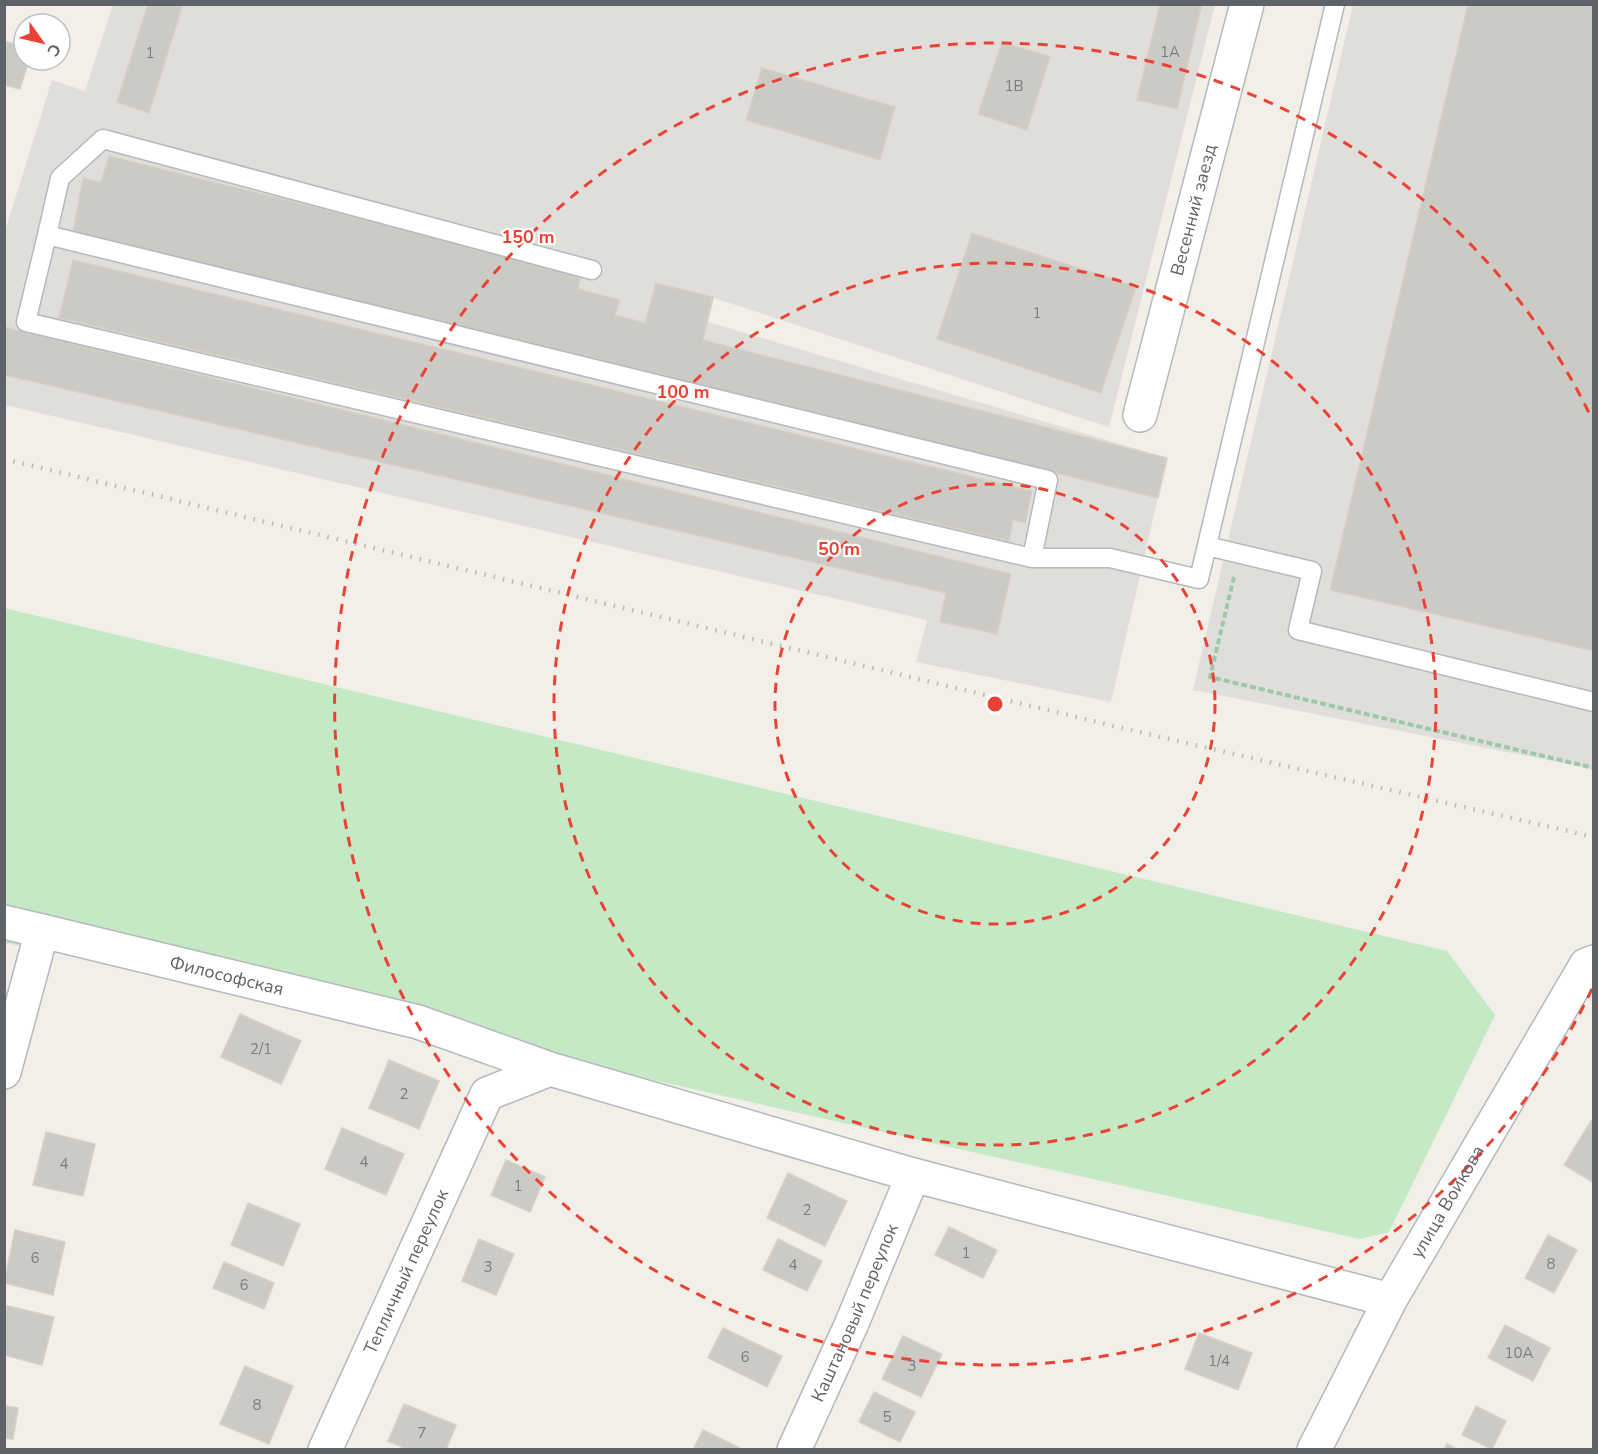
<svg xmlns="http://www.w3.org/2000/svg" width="1598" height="1454" viewBox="0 0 1598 1454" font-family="'Nunito Sans',sans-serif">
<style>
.industrial{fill:#e0deda}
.green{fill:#c5e8c5}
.building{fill:#cccac5;stroke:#d6d1c6;stroke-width:1.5}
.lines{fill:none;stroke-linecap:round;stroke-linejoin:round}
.lane-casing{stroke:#b5b8bc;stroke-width:21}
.street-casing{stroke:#b5b8bc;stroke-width:36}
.path{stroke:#9cc7a9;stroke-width:4;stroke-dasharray:6 3;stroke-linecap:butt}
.lane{stroke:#fff;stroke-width:18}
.street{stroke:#fff;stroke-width:33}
.rail{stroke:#b6b7b8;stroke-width:4.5;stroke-dasharray:1.5 8;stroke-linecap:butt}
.ring{fill:none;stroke:#ea4335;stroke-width:3;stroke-dasharray:10 8}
.labels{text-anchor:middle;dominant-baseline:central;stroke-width:4.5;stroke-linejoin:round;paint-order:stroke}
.number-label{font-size:15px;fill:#7a7d7f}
.street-label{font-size:18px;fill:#5f6368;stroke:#fff}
.centre{fill:#ea4335;stroke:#fff;stroke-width:3}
.ring-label{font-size:18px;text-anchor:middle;font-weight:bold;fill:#ea4335;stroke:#fff;stroke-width:4.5;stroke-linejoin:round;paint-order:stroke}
</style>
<rect width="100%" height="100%" fill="#f1efe8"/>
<path class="industrial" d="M 113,5 L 1215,5 L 1109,427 L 714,298 L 708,322 L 1167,458 L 1111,702 L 916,662 L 927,620 L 5,405 L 5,231 L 52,80 L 85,91 Z
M 1353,5 L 1593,5 L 1593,769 L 1193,690 Z"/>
<path class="green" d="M 4,608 L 1447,951 L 1495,1015 L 1389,1232 L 1360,1239 L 176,973 L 5,943 Z"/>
<path class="building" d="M 148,4 L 183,4 L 149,113 L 117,102 Z
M 1160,4 L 1202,4 L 1177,109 L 1137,100 Z
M 1468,4 L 1594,4 L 1594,651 L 1330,590 Z
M 4,41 L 24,47 L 24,60 L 29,60 L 20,89 L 4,85 Z
M 1002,42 L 1050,57 L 1027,130 L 978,114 Z
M 762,68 L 895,107 L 880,160 L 746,120 Z
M 109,156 L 581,273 L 578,289 L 620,300 L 615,315 L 645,323 L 656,283 L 713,297 L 703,340 L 1167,458 L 1158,498 L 73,233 L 83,178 L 101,182 Z
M 972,233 L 1136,287 L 1101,393 L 937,339 Z
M 73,260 L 1032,491 L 1025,523 L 1013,520 L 1009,541 L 59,318 Z
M 4,327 L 1011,574 L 997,634 L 940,622 L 946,593 L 4,375 Z
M 240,1014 L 301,1041 L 281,1084 L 221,1057 Z
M 389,1060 L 439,1081 L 419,1129 L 369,1108 Z
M 1591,1121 L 1594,1122 L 1594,1183 L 1564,1165 Z
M 342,1128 L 404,1154 L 386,1195 L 325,1169 Z
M 46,1132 L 95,1144 L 83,1196 L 33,1185 Z
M 506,1160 L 545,1177 L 530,1212 L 491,1195 Z
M 788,1173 L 847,1201 L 825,1246 L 767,1218 Z
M 248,1203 L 300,1224 L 283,1266 L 231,1245 Z
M 949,1227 L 997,1250 L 983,1278 L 935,1255 Z
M 15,1230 L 65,1242 L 53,1295 L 4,1283 Z
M 1548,1235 L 1577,1250 L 1554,1293 L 1525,1278 Z
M 479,1239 L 514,1254 L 496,1295 L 462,1281 Z
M 778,1239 L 822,1261 L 807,1291 L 763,1270 Z
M 224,1262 L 274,1283 L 264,1309 L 213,1288 Z
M 4,1305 L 54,1317 L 42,1365 L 4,1355 Z
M 1505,1325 L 1550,1348 L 1533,1381 L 1488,1358 Z
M 723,1328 L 782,1356 L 767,1387 L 708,1358 Z
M 1199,1333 L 1252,1353 L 1238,1390 L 1185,1369 Z
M 903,1336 L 942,1354 L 921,1397 L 882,1379 Z
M 245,1366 L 293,1386 L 269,1444 L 220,1424 Z
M 874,1392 L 915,1412 L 900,1442 L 859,1422 Z
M 404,1404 L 456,1425 L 446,1450 L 409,1450 L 388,1441 Z
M 4,1406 L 18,1408 L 13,1439 L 4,1438 Z
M 1476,1406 L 1506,1421 L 1492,1449 L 1462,1435 Z
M 703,1430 L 740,1448 L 739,1450 L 693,1450 Z
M 1447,1444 L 1458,1450 L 1444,1450 Z"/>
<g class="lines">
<g class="lane-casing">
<path id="lane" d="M 47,235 L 60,178 L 103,139 L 592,270
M 1207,546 L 1312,571 L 1298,630 L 1594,702
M 1032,558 L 1048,480 L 47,235 L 26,322 L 1032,558 L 1110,558 L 1199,579 L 1335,4"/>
</g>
<g class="street-casing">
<g id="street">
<path id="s1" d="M 1140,415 L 1247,4"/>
<path d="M 4,922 L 42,931"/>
<path id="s2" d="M 4,1072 L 42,931 L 418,1022 L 550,1069"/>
<path id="s3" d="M 325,1450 L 487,1094 L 550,1069 L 913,1175 L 1390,1300"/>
<path id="s4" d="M 794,1450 L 852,1323 L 913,1175"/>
<path id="s5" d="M 1314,1450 L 1390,1300 L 1586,965 L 1594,962"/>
</g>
</g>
<path class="path" d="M 1234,577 L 1210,677 L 1594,768"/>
<use href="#lane" class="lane"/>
<use href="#street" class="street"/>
<path class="rail" d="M 4,459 L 1143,733 L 1594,837"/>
</g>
<g class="ring">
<circle cx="995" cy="704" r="220"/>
<circle cx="995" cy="704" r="441"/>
<path d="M1592 989A661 661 0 1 1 1592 419"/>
</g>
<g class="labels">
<g class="number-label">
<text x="1170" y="52">1А</text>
<text x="150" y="53">1</text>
<text x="1014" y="86">1В</text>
<text x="1037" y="313">1</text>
<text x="261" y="1049">2/1</text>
<text x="404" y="1094">2</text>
<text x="364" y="1162">4</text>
<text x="64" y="1164">4</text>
<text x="518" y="1186">1</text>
<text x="807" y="1210">2</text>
<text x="966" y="1253">1</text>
<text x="35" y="1258">6</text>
<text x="1551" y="1264">8</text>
<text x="793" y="1265">4</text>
<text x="488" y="1267">3</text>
<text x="244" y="1285">6</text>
<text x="1519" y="1353">10А</text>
<text x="745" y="1357">6</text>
<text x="1219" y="1361">1/4</text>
<text x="912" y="1366">3</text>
<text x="257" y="1405">8</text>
<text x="887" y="1417">5</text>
<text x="422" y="1433">7</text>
</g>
<g class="street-label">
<text stroke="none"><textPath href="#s1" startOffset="212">Весенний заезд</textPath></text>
<text stroke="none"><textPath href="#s2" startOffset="336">Философская</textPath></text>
<text stroke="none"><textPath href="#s5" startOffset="282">улица Войкова</textPath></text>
<text stroke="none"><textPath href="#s3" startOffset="196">Тепличный переулок</textPath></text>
<text stroke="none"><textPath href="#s4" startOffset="150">Каштановый переулок</textPath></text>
</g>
</g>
<circle cx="995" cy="704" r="9" class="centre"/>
<g class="ring-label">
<text x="528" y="243">150 m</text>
<text x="683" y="398">100 m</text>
<text x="839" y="555">50 m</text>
</g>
<rect width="1598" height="1454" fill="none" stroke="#5f6368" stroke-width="12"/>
<g transform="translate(42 42) rotate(124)"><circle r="28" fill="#ffffff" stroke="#bfc1c3" stroke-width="1.5"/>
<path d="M0-4.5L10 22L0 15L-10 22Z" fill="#ea4335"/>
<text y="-9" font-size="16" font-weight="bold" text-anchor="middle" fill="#5f6368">С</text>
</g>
</svg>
